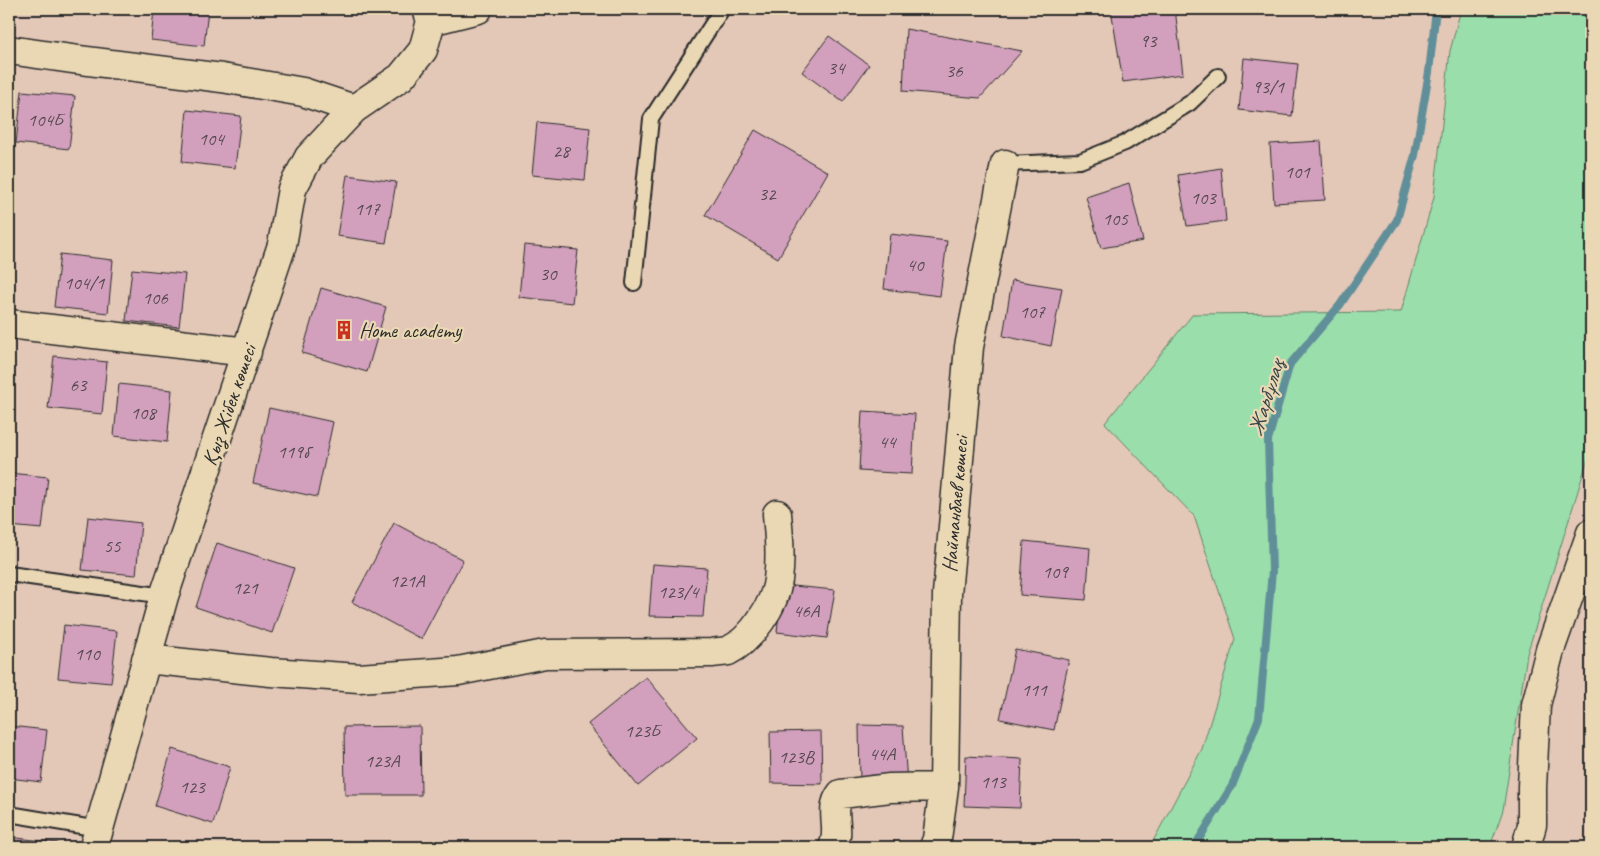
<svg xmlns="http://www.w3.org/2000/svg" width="1600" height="856" viewBox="0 0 1600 856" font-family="Caveat,sans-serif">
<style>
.green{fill:#9adeab;stroke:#62846b}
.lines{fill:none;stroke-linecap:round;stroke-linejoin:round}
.stream{stroke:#608f99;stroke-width:8}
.building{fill:#d2a0bd;stroke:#2b2b2b}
.service-casing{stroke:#2b2b2b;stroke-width:18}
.minor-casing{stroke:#2b2b2b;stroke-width:31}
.service{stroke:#ead8b5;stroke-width:14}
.minor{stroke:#ead8b5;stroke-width:28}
.labels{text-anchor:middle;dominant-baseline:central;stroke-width:4.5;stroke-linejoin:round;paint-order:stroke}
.number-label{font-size:19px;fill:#554850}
.poi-label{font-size:21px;fill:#2b2b2b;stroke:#ead8b5;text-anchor:start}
.street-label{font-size:21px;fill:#2b2b2b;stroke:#ead8b5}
.water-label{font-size:22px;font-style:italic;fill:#384447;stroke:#ead8b5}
</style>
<rect width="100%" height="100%" fill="#e3c7b7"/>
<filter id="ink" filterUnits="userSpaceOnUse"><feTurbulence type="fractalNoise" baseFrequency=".02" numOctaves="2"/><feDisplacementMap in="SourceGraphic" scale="10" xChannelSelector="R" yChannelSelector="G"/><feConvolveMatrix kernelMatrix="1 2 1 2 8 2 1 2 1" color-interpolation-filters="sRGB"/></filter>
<g filter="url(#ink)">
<path class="green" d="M 1461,9 L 1591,9 L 1591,449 L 1527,654 L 1503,810 L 1490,847 L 1150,847 L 1202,749 L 1235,639 L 1194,516 L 1105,423 L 1193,314 L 1401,312 L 1434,197 L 1450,51 Z"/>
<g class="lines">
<path class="stream" d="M 1194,847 L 1232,786 L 1259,718 L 1272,571 L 1268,440 L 1290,364 L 1340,305 L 1397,220 L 1415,155 L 1429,72 L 1436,9"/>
</g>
<path class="building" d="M 154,9 L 208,9 L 204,46 L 151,40 Z
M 1111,9 L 1175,9 L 1183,74 L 1123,82 Z
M 906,29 L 1022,51 L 980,98 L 903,91 Z
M 829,36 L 869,65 L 843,102 L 802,72 Z
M 1244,58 L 1298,64 L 1292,116 L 1239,110 Z
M 22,91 L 75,96 L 69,149 L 16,143 Z
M 187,110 L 241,116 L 235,168 L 182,162 Z
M 537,122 L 590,128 L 585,180 L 532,175 Z
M 755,130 L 828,172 L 778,258 L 705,215 Z
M 1321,141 L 1325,200 L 1274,203 L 1270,144 Z
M 1221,168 L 1226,221 L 1187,226 L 1178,175 Z
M 347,175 L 396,182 L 386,243 L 337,236 Z
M 1129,183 L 1143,241 L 1101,248 L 1086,197 Z
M 890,234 L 947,241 L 940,296 L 884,289 Z
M 524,245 L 578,250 L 572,303 L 519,297 Z
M 60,254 L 113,260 L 108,313 L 54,307 Z
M 132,269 L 185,274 L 179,327 L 126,321 Z
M 1012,280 L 1062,288 L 1051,346 L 1003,336 Z
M 321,288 L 386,307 L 367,372 L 302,353 Z
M 54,356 L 107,362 L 102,414 L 48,408 Z
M 119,384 L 172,390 L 167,442 L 114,436 Z
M 269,408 L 333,422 L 317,497 L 253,483 Z
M 862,411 L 915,414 L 912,474 L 859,471 Z
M 9,473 L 48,477 L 42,529 L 9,526 Z
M 88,517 L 141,523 L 136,575 L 82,570 Z
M 394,523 L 463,560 L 421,639 L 352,602 Z
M 1024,541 L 1090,548 L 1086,600 L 1020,595 Z
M 217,543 L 294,568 L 272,633 L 196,607 Z
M 653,564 L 707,568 L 703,617 L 649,616 Z
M 782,585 L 835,590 L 827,638 L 777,632 Z
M 64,625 L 117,631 L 111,683 L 58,678 Z
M 1015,649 L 1069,660 L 1054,730 L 1000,719 Z
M 646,677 L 697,738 L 638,786 L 588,724 Z
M 859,725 L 903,726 L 907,783 L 860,783 Z
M 9,726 L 47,730 L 41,782 L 9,778 Z
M 420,726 L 421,795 L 345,795 L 344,727 Z
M 821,731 L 822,784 L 771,783 L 770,732 Z
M 172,749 L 230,767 L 213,824 L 155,806 Z
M 966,756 L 1022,759 L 1020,808 L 964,806 Z
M 9,837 L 58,843 L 57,847 L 9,847 Z"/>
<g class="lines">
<g class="service-casing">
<path id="service" d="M 1005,164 L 1080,161 L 1125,143 L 1190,103 L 1218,76
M 634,283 L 651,119 L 722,9
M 9,574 L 164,596
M 9,814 L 99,829"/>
</g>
<g class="minor-casing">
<path id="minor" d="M 431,21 L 478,9
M 9,50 L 72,59 L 222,78 L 303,92 L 354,109
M 9,324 L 247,352
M 146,659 L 271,672 L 359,678 L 458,671 L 545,654 L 712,653 C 717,652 723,652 728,651 C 751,640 775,605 778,580 C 781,558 779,536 777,514
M 94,847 L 164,596 L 282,245 L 292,189 L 309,157 L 354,109 L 401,77 L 423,50 L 431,21 L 427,9
M 833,847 C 842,828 828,811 841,794 L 890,788 L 944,787
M 934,847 L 937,839 L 944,787 L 947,594 L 969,347 L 1005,164
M 1526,847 L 1532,825 L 1532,787 L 1536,705 L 1550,650 L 1591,533"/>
</g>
<use href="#service" class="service"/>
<use href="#minor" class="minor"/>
</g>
</g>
<defs>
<g id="building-bare" transform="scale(1.5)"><path d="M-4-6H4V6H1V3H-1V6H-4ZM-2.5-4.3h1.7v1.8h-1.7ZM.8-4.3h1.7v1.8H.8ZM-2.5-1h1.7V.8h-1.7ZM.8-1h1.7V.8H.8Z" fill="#c8321e" stroke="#ead8b5" stroke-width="2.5" paint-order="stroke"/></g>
</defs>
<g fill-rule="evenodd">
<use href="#building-bare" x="344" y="330"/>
</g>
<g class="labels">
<g class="number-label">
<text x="1148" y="41">93</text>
<text x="836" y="68">34</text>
<text x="954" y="71">36</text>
<text x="1268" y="87">93/1</text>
<text x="45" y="120">104Б</text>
<text x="211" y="139">104</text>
<text x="561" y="151">28</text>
<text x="1297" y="172">101</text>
<text x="767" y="194">32</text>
<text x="1203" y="198">103</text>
<text x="367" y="209">117</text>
<text x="1115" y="219">105</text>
<text x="915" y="265">40</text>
<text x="548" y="274">30</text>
<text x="84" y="283">104/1</text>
<text x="155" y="298">106</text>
<text x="1032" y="312">107</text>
<text x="78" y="385">63</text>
<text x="143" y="413">108</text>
<text x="887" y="442">44</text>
<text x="293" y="452">119б</text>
<text x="112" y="546">55</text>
<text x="1055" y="572">109</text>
<text x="407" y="581">121А</text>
<text x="245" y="588">121</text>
<text x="678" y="592">123/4</text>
<text x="806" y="611">46А</text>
<text x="87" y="654">110</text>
<text x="1034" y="690">111</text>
<text x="642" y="731">123Б</text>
<text x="882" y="754">44А</text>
<text x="796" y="757">123В</text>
<text x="382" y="761">123А</text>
<text x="993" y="782">113</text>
<text x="192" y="787">123</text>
</g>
<g class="poi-label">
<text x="359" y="330">Home academy</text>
</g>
<g class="street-label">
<text transform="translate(229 405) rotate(-71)">Қыз Жібек көшесі</text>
<text transform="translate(955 504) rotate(-85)">Найманбаев көшесі</text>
</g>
<g class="water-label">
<text transform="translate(1266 398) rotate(-73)">Жарбұлақ</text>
</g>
</g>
<rect width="1600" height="856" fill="none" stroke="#ead8b5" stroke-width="30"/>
<rect x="15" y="15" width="1570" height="826" fill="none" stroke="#2b2b2b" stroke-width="2" filter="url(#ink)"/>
</svg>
